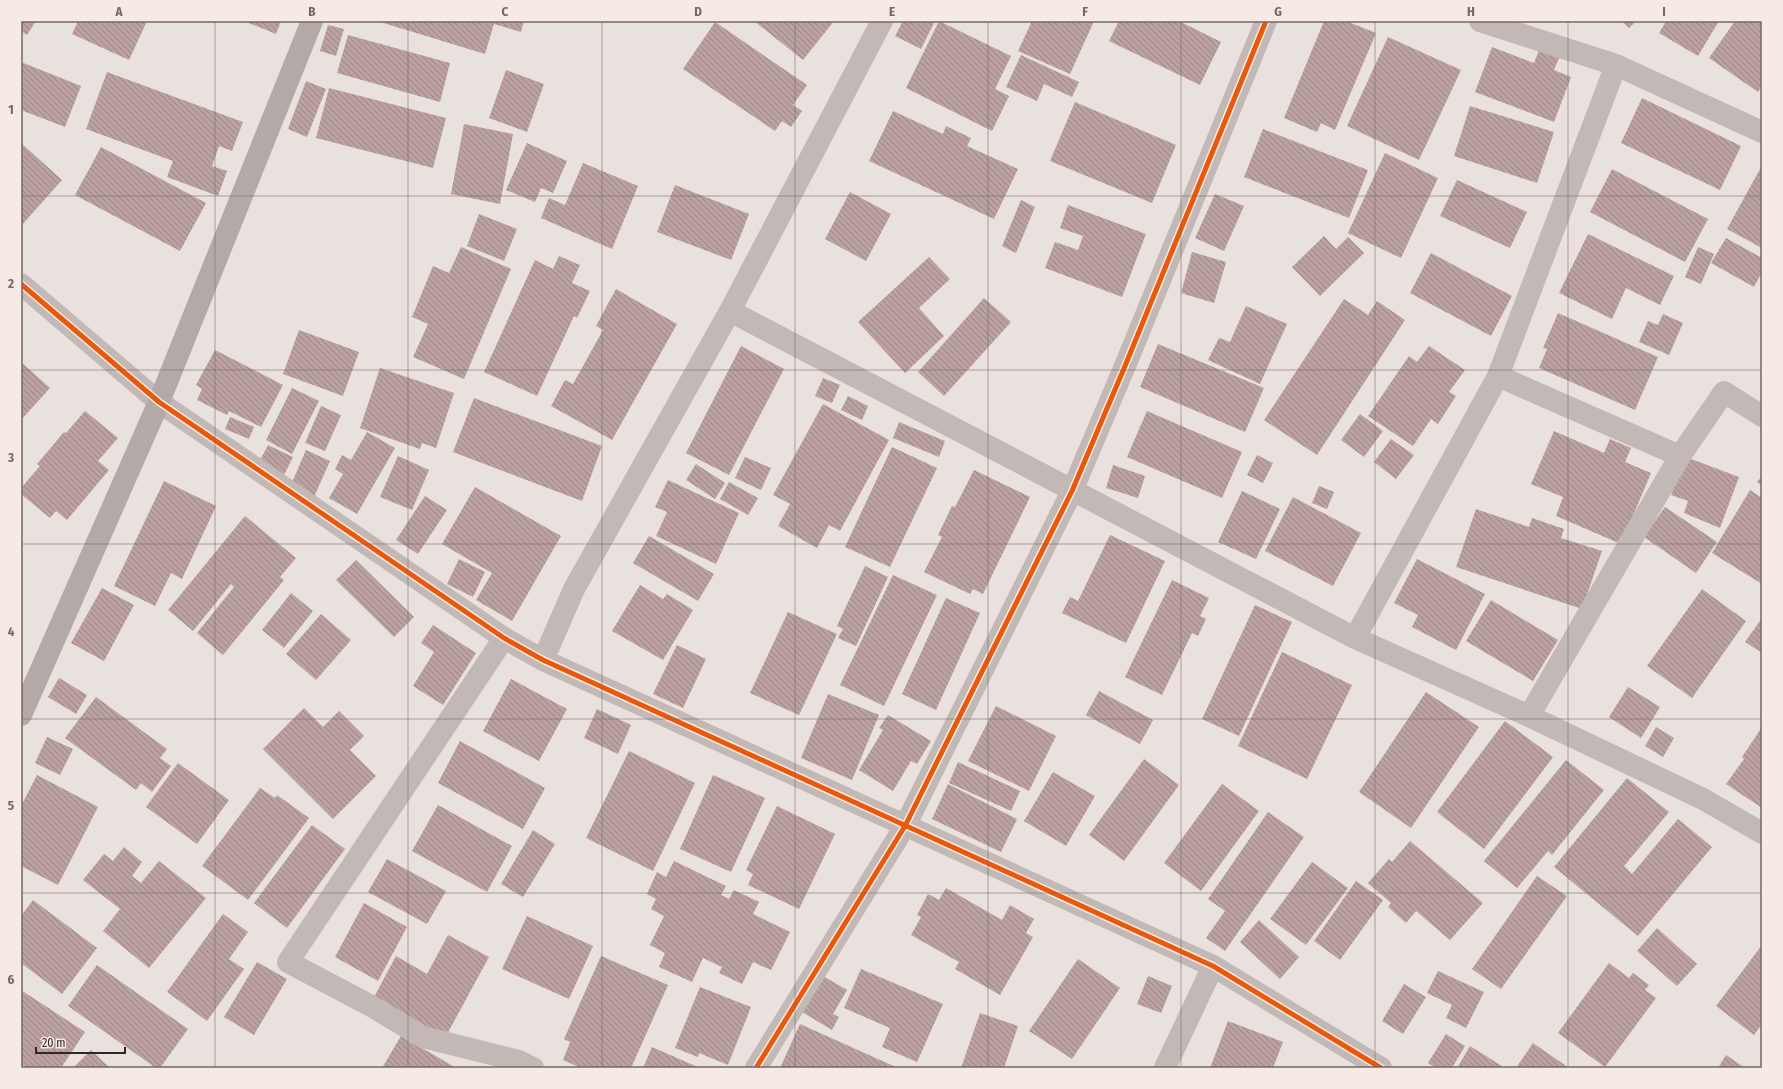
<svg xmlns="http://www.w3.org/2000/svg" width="1783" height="1089" viewBox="0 0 1783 1089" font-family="'Fira Sans Condensed',sans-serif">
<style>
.building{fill:url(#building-back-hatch)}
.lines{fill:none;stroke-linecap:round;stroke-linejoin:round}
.street{stroke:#c2b9b6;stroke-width:22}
.secondary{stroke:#b3aaa7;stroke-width:22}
.cycleway-casing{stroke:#f7eae4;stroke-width:8}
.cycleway{stroke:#e8590c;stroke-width:5}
.grid{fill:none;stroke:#726866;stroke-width:1;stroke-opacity:0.55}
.neatline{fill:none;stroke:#726866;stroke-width:1.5}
.grid-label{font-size:13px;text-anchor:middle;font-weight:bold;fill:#726866}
</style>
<defs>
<pattern id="building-back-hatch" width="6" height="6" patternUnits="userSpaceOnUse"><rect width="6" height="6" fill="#bba2a0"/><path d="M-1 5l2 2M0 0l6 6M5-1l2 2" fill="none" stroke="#998482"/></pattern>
</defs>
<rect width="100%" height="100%" fill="#e9e1dd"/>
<path class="building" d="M 21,21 L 36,21 L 27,35 L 21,31 Z
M 78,21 L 147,21 L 129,60 L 72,34 Z
M 244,21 L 281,21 L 276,34 Z
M 377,21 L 524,21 L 521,32 L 494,24 L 485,54 Z
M 754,21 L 834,21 L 803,60 Z
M 903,21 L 935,21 L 921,49 L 895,36 Z
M 939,21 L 1011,56 L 995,89 L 1009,96 L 992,131 L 906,88 Z
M 1032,21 L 1094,21 L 1070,74 L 1018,51 Z
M 1119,21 L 1179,21 L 1221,42 L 1200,85 L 1109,41 Z
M 1324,21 L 1346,21 L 1376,33 L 1335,130 L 1321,123 L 1317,132 L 1284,118 Z
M 1622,21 L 1636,21 L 1629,28 Z
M 1666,21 L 1719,21 L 1698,56 L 1659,33 Z
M 1735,21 L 1762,21 L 1762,86 L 1758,92 L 1709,58 Z
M 715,22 L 807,85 L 793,105 L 802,111 L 791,127 L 782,121 L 775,131 L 683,69 Z
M 328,25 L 344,29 L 336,56 L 320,51 Z
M 348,35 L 450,63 L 440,102 L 337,73 Z
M 1388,37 L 1461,70 L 1419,160 L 1347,126 Z
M 1492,47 L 1534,63 L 1539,50 L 1559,58 L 1554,70 L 1571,77 L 1554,122 L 1475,92 Z
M 1021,55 L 1079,82 L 1072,97 L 1044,84 L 1037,101 L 1006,87 Z
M 21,62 L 81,86 L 65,127 L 21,110 Z
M 506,70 L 544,84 L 527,132 L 489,118 Z
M 107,72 L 243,122 L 232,151 L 219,146 L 212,166 L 227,171 L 218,196 L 167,177 L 173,161 L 86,129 Z
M 306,81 L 326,89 L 307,137 L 288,129 Z
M 329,88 L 446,118 L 433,168 L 316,138 Z
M 1642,98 L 1741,146 L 1720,190 L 1621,143 Z
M 1075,102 L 1176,145 L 1152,203 L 1050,161 Z
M 1470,106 L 1554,132 L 1537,183 L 1454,156 Z
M 893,111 L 943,134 L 946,126 L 971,138 L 967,146 L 1018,169 L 994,219 L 869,161 Z
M 464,124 L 513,134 L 500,204 L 451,194 Z
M 1263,129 L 1368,170 L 1349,218 L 1244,177 Z
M 21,143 L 62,180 L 21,226 Z
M 527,143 L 567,161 L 553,193 L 541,188 L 535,202 L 506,190 Z
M 101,147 L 206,203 L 180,251 L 75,195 Z
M 1385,153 L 1438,178 L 1401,258 L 1348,233 Z
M 583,163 L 638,186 L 612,249 L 541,218 L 549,198 L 565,205 Z
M 1612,169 L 1708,219 L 1685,262 L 1590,212 Z
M 1760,169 L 1762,170 L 1762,248 L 1727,229 Z
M 1457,180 L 1527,212 L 1510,248 L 1440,216 Z
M 675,185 L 749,214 L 731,260 L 657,232 Z
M 850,192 L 891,214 L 866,261 L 825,239 Z
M 1215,194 L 1244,206 L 1224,251 L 1195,238 Z
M 1021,200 L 1035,207 L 1016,253 L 1002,246 Z
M 1068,205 L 1146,234 L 1122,297 L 1045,268 L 1055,242 L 1078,250 L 1083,236 L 1060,228 Z
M 479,214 L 517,229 L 504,261 L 467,246 Z
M 1588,234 L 1674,276 L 1660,305 L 1626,288 L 1612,319 L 1559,293 Z
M 1324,236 L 1336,249 L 1348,237 L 1364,253 L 1320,296 L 1292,267 Z
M 1726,238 L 1762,258 L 1762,272 L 1754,287 L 1711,263 Z
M 461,247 L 511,269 L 464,379 L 413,357 L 428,324 L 412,317 L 433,266 L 449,273 Z
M 1698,247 L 1714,254 L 1701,284 L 1685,277 Z
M 1192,252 L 1226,262 L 1214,303 L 1181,293 Z
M 1431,253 L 1512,296 L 1491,336 L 1410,293 Z
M 559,256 L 580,265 L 572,283 L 590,291 L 577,318 L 574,316 L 537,396 L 484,372 L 535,260 L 553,269 Z
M 929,257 L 950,279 L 919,308 L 944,336 L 905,373 L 858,322 Z
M 616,289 L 677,324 L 612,440 L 551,406 L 565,380 L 573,384 L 603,330 L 596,326 Z
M 984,298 L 1011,322 L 944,396 L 918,372 Z
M 1344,299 L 1368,315 L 1377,301 L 1405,320 L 1317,455 L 1264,420 Z
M 1246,306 L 1287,324 L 1260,384 L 1208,360 L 1219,338 L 1230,342 Z
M 1558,313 L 1658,357 L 1635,410 L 1539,368 L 1547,349 L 1543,348 Z
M 1663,314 L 1683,323 L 1669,355 L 1639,342 L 1648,321 L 1658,325 Z
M 299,330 L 359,352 L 343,396 L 283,374 Z
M 1158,344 L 1264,388 L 1245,432 L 1140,387 Z
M 741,346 L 784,369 L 729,475 L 686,453 Z
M 1429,346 L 1465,370 L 1449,392 L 1456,396 L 1438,424 L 1431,419 L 1413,446 L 1368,416 L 1409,356 L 1417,362 Z
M 215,350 L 283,385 L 261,427 L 229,411 L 227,415 L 197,400 L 202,389 L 196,385 Z
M 21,362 L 50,388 L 21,420 Z
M 380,368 L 454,393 L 436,448 L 422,443 L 420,449 L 360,428 Z
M 823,378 L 840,385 L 832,403 L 815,396 Z
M 292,388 L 319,401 L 292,454 L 266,440 Z
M 848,396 L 868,406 L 862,420 L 841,410 Z
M 474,398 L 602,446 L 582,501 L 453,452 Z
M 823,404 L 889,440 L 840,531 L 829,525 L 817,548 L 778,526 L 790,504 L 773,495 Z
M 321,406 L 341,415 L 325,451 L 305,443 Z
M 85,411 L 118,438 L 98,461 L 109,470 L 67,520 L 56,511 L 50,518 L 21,494 L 21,488 L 40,466 L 37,464 L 64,432 L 66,433 Z
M 1147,411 L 1242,452 L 1222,498 L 1127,457 Z
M 1360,414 L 1383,431 L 1364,457 L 1341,440 Z
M 230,417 L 254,427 L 249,439 L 225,429 Z
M 899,422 L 945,441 L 939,457 L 893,438 Z
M 1554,431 L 1604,453 L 1610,439 L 1631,448 L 1625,462 L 1651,473 L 1621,544 L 1556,516 L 1563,497 L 1531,484 Z
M 367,432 L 395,448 L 357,514 L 329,498 L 343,474 L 335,469 L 342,455 L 351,460 Z
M 1391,439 L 1414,455 L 1396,479 L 1374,462 Z
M 268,445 L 293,457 L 282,479 L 257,466 Z
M 892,447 L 937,468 L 890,567 L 845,547 Z
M 306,450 L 330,461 L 314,497 L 290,487 Z
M 1257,455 L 1273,463 L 1263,483 L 1247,475 Z
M 398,456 L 429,470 L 412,510 L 380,497 Z
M 745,457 L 771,468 L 761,490 L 735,478 Z
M 1686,457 L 1739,477 L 1720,528 L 1684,513 L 1688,501 L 1671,495 Z
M 696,464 L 725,483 L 715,499 L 686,480 Z
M 1113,465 L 1145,476 L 1138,498 L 1106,488 Z
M 974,470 L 1030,497 L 983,594 L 973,589 L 970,594 L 924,572 L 942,537 L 938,535 L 952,506 L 955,507 Z
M 1762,476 L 1762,486 L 1757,482 Z
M 668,480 L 739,513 L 716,564 L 656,536 L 667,512 L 655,507 Z
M 164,481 L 216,506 L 182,579 L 171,573 L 155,606 L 114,586 Z
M 729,482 L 758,498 L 748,515 L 720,499 Z
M 1319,486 L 1334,492 L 1327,509 L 1312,503 Z
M 475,487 L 561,536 L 512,621 L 476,600 L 492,573 L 442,544 Z
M 1750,490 L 1762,498 L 1762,584 L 1712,553 Z
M 1242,491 L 1280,509 L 1256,559 L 1218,542 Z
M 425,496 L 447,510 L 418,554 L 396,540 Z
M 1293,497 L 1361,533 L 1333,586 L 1265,551 Z
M 1665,507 L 1717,542 L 1696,573 L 1644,537 Z
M 1476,509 L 1529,527 L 1532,518 L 1564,529 L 1561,538 L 1602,551 L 1582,609 L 1456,567 Z
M 245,516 L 296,558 L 280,577 L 284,580 L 223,655 L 197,633 L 234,587 L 231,584 L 193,631 L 168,610 Z
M 1110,535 L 1165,561 L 1126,643 L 1062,613 L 1070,597 L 1078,601 Z
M 649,536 L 714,574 L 698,601 L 633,563 Z
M 459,559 L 485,572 L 473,597 L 447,584 Z
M 1417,559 L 1485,594 L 1456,650 L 1412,627 L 1418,615 L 1394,603 Z
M 356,560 L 414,617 L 394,637 L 336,580 Z
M 865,566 L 888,577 L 856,646 L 838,638 L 843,629 L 837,626 Z
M 893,575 L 937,595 L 884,706 L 840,685 Z
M 1172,580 L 1209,598 L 1200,616 L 1206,619 L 1198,636 L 1192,633 L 1162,695 L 1125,677 Z
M 640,585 L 663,599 L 667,594 L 693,610 L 663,660 L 612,631 Z
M 102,588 L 134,605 L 104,661 L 71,643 Z
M 1702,589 L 1746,621 L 1692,698 L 1647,666 Z
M 291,593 L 313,611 L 284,648 L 262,630 Z
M 946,598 L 980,613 L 936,710 L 902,694 Z
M 1491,600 L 1558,640 L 1533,681 L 1466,641 Z
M 1255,605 L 1292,622 L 1239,736 L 1202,719 Z
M 788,612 L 837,634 L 799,715 L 750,693 Z
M 321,614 L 351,640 L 316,680 L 286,654 Z
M 1762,618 L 1762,653 L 1745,642 Z
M 433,625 L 476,653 L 443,705 L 413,686 L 434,652 L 421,643 Z
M 677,645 L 706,659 L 683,708 L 653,694 Z
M 1282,652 L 1352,685 L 1307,779 L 1238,746 Z
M 59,678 L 87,695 L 76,714 L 48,697 Z
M 511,679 L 567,709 L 539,761 L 483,731 Z
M 1628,687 L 1660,707 L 1641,738 L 1609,717 Z
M 1099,691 L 1153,720 L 1140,744 L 1086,715 Z
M 1426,692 L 1479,727 L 1411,828 L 1359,792 Z
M 828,694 L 879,715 L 852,780 L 801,758 Z
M 96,697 L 167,749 L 160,758 L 171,766 L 152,792 L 141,783 L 136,790 L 65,738 Z
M 996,706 L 1056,736 L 1029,791 L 968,761 Z
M 304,708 L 323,727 L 339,711 L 364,736 L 350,750 L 376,776 L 333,819 L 263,749 Z
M 597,709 L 631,725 L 618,754 L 584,738 Z
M 888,715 L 931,741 L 917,764 L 911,761 L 893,791 L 859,770 L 883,730 L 879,728 Z
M 1505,721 L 1553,757 L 1484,849 L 1437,812 Z
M 1656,727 L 1674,738 L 1663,757 L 1645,746 Z
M 1762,727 L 1762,808 L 1726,784 L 1744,759 L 1742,757 Z
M 47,737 L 73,749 L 60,775 L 35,763 Z
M 460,741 L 545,788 L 523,829 L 438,783 Z
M 629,751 L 695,783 L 653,871 L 586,838 Z
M 1144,759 L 1179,785 L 1124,861 L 1089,835 Z
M 1566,760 L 1604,790 L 1552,855 L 1548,851 L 1517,888 L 1484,861 Z
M 958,762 L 1020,791 L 1011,811 L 949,783 Z
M 178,763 L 229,800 L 197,844 L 146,807 Z
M 1053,772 L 1095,796 L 1066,846 L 1024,821 Z
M 37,775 L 98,807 L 58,885 L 21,866 L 21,806 Z
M 713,775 L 765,798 L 731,872 L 680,849 Z
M 1627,778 L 1669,812 L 1624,866 L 1632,874 L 1678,819 L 1712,847 L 1638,936 L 1554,867 Z
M 948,784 L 1017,819 L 1001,852 L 932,819 Z
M 1222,784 L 1259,811 L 1201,891 L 1164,863 Z
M 260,788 L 275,798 L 277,795 L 309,818 L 248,900 L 202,866 Z
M 438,805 L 512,846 L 487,892 L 412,851 Z
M 777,806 L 835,834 L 799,909 L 748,885 L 753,874 L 746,870 Z
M 1268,812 L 1304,837 L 1225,951 L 1206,938 L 1225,911 L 1208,899 Z
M 312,825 L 345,849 L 287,928 L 254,903 Z
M 533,830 L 555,844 L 523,897 L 501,884 Z
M 1410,841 L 1483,903 L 1450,940 L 1416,911 L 1406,923 L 1388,907 L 1391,903 L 1368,883 L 1389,859 L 1392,862 Z
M 124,847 L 142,862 L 132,876 L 141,883 L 159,861 L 206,898 L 149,968 L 103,931 L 120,909 L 83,880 L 104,854 L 113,861 Z
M 387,859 L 446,891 L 427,924 L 368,892 Z
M 674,861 L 726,886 L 721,895 L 729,899 L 734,890 L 759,902 L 753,914 L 790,932 L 771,970 L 753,962 L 742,984 L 719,973 L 722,967 L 703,958 L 692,982 L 659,967 L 665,953 L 650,945 L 664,916 L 651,909 L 656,899 L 647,894 L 657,872 L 666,877 Z
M 1312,862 L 1348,888 L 1306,945 L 1270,919 Z
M 1537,876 L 1567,896 L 1501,989 L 1472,969 Z
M 1356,881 L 1383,900 L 1340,960 L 1314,941 Z
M 946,888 L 1002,920 L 1010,905 L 1034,919 L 1026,933 L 1033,937 L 1000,995 L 955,969 L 959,962 L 911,935 L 921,917 L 917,915 L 928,894 L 939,900 Z
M 33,900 L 97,948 L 62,994 L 21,963 L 21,916 Z
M 364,903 L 407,927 L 378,981 L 335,957 Z
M 223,914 L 248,932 L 229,959 L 244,969 L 207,1021 L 167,992 Z
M 527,916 L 593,946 L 569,999 L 502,969 Z
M 1259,920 L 1299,957 L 1280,979 L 1240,942 Z
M 1657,928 L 1697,964 L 1677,986 L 1637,951 Z
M 448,935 L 489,957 L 445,1038 L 373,999 L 396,956 L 427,974 Z
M 1762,945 L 1762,1024 L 1754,1035 L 1716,1006 Z
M 601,956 L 668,985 L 631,1068 L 581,1068 L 563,1060 L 570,1042 L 564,1039 Z
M 1078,959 L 1120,988 L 1072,1059 L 1029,1031 Z
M 257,962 L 287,979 L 254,1035 L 224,1017 Z
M 1609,963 L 1629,978 L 1633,973 L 1649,985 L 1645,990 L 1656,998 L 1605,1067 L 1558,1033 Z
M 97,965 L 188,1029 L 160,1068 L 156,1068 L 68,1006 Z
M 861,969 L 943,1004 L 917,1062 L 882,1047 L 890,1028 L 844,1008 Z
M 1438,971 L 1484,992 L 1466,1028 L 1446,1018 L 1452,1005 L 1427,993 Z
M 823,976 L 847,990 L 833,1014 L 839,1017 L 832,1030 L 802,1012 Z
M 1148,976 L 1172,986 L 1161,1013 L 1137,1004 Z
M 1404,984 L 1426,997 L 1403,1034 L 1382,1021 Z
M 700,987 L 751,1007 L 728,1065 L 699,1053 L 698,1057 L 675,1048 Z
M 21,990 L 85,1032 L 61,1068 L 27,1068 L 21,1064 Z
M 980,1013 L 1018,1026 L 1004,1068 L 961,1068 Z
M 1228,1021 L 1283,1042 L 1273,1068 L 1210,1068 Z
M 800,1024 L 898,1068 L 780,1068 Z
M 1446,1034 L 1465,1046 L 1452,1068 L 1436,1068 L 1428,1063 Z
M 401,1036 L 453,1066 L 452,1068 L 382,1068 Z
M 1533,1043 L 1569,1068 L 1516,1068 Z
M 1470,1046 L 1502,1066 L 1500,1068 L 1457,1068 Z
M 652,1047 L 700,1068 L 643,1068 Z
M 91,1050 L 110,1068 L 73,1068 Z
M 1726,1055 L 1745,1068 L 1718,1068 Z"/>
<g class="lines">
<path class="street" d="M 1480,21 L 1616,65 L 1762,132
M 21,284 L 159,402 L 504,638 L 543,660 L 1213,966 L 1381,1068
M 730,311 L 1355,638 L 1529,716 L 1703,799 L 1762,833
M 1498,376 L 1680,456
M 504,638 L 288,962 L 373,1007 L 423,1037 L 519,1061 L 533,1068
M 1355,638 L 1498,376 L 1616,65
M 543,660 L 574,589 L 730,311 L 882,21
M 1529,716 L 1680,456 L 1724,392 L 1762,416
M 756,1068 L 905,826 L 1072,491 L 1125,366 L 1266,21
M 1165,1068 L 1213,966"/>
<path class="secondary" d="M 21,715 L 159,402 L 312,21"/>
<g class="cycleway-casing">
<path id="cycleway" d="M 21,284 L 159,402 L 504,638 L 543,660 L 1213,966 L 1381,1068
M 756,1068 L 905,826 L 1072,491 L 1125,366 L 1266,21"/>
</g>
<use href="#cycleway" class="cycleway"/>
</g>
<path class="grid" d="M 215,21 L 215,1068M 408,21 L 408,1068M 602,21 L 602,1068M 795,21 L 795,1068M 988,21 L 988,1068M 1181,21 L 1181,1068M 1375,21 L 1375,1068M 1568,21 L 1568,1068M 21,196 L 1762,196M 21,370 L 1762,370M 21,544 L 1762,544M 21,719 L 1762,719M 21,893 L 1762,893"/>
<rect width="1783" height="1089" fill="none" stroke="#f7eae4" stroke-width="44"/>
<path d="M36 1047v6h89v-6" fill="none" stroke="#322726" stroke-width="2"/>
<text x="42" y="1047" font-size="12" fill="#322726" stroke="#f7eae4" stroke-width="3" paint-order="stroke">20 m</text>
<rect x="22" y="22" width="1739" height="1045" class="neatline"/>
<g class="grid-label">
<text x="119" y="16">A</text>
<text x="312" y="16">B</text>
<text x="505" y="16">C</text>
<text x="698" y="16">D</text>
<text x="892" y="16">E</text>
<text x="1085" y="16">F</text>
<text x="1278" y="16">G</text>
<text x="1471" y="16">H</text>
<text x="1664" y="16">I</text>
<text x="11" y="114">1</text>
<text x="11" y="288">2</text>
<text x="11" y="462">3</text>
<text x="11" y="636">4</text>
<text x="11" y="810">5</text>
<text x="11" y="984">6</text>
</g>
</svg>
